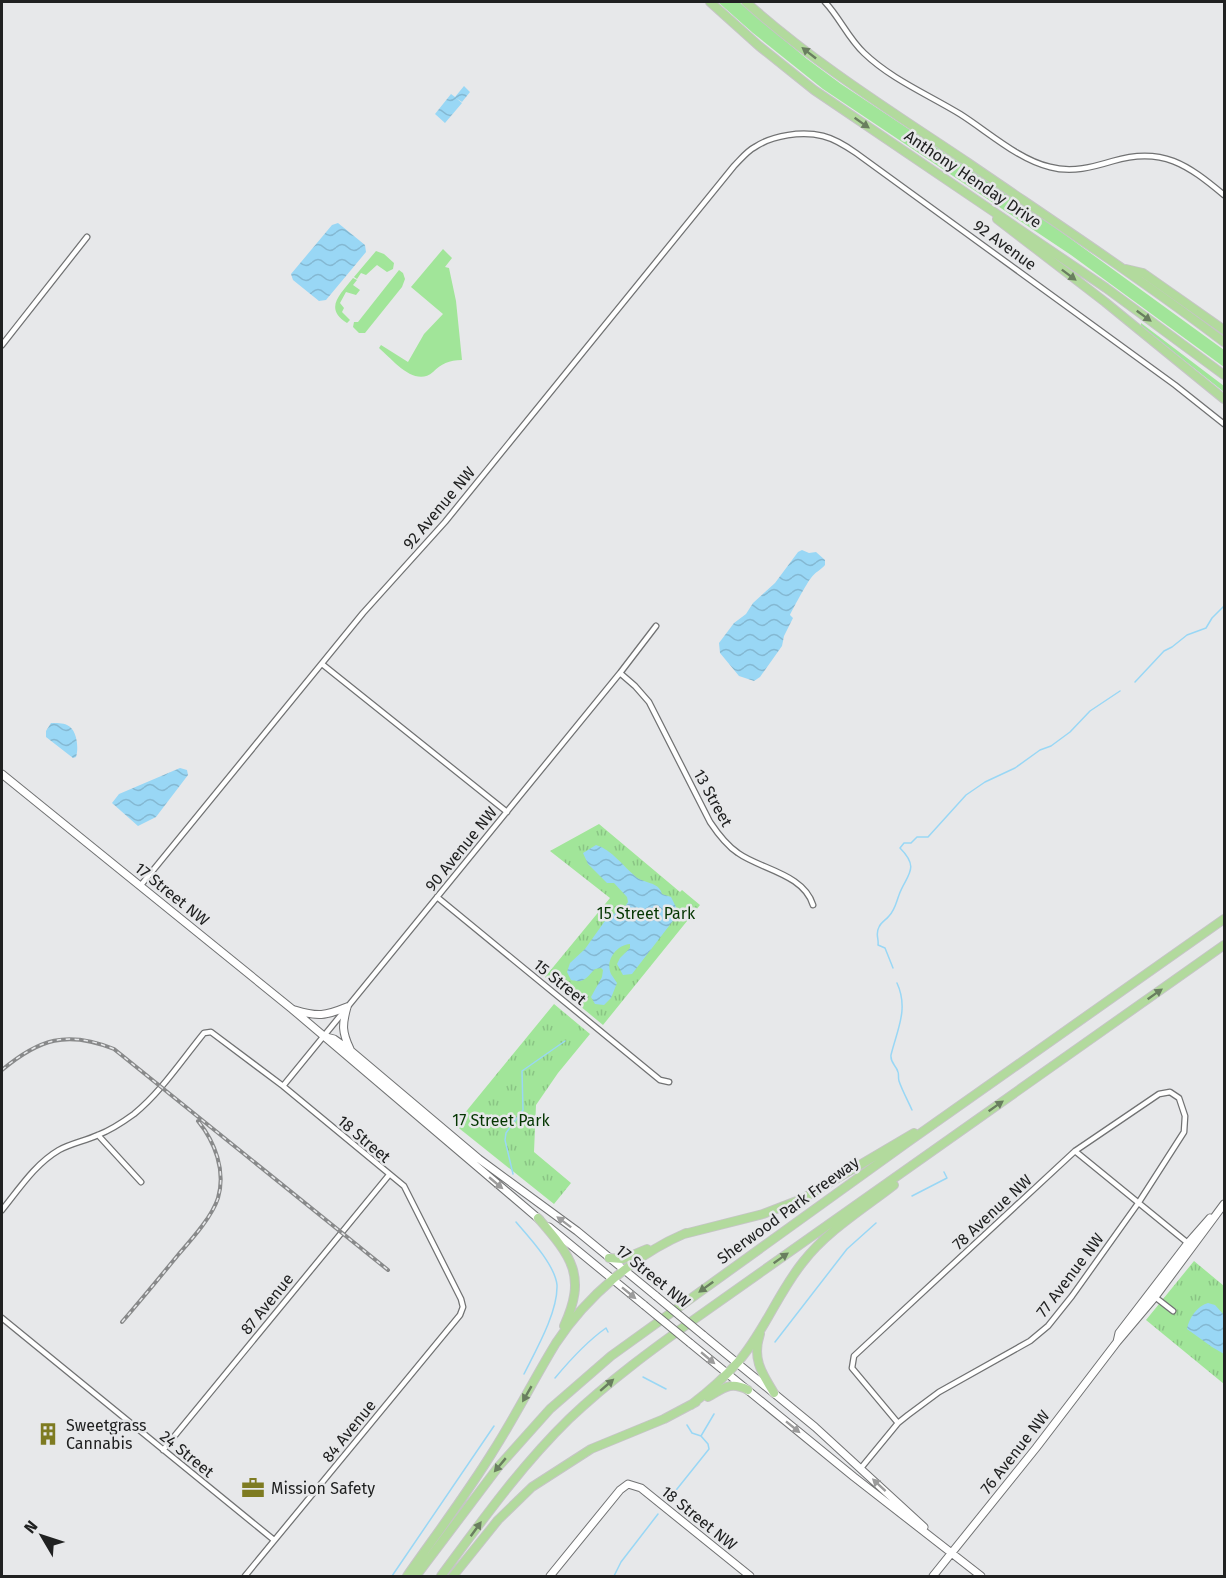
<svg xmlns="http://www.w3.org/2000/svg" width="1226" height="1578" viewBox="0 0 1226 1578" font-family="'Fira Sans',sans-serif">
<style>
.green{fill:#a1e599}
.park{fill:url(#park-tufts)}
.water{fill:url(#water-waves)}
.lines{fill:none;stroke-linecap:round;stroke-linejoin:round}
.stream{stroke:#99d7f5;stroke-width:1.5}
.street-casing{stroke:#717273;stroke-width:7}
.secondary-casing{stroke:#717273;stroke-width:9}
.highway-casing{stroke:#c5c5c5;stroke-width:10}
.street{stroke:#fff;stroke-width:4.5}
.secondary{stroke:#fff;stroke-width:7}
.highway{stroke:#b2da9d;stroke-width:8}
.rail-casing{stroke:#88898a;stroke-width:4}
.rail{stroke:#e7e8ea;stroke-width:1.5;stroke-dasharray:4.5;stroke-linecap:butt}
.secondary-bridge-casing{stroke:#717273;stroke-width:9;stroke-linecap:butt}
.secondary-bridge{stroke:#fff;stroke-width:7}
.oneway{fill:#697e5f}
.oneway2{fill:#9b9b9b}
.labels{text-anchor:middle;dominant-baseline:central;stroke-width:5;stroke-linejoin:round;paint-order:stroke}
.street-label{font-size:16px;fill:#202121;stroke:#e7e8ea}
.park-label{font-size:16px;fill:#053602;stroke:#e7e8ea}
.poi-label{font-size:16px;fill:#202121;stroke:#e7e8ea;text-anchor:start}
</style>
<defs>
<pattern id="park-tufts" width="24" height="20" patternUnits="userSpaceOnUse" patternTransform="scale(1.5)"><rect width="24" height="20" fill="#a1e599"/><path d="M3 7l-1-3M5 7V3M7 7l1-3M15 17l-1-3M17 17v-4M19 17l1-3" fill="none" stroke="#8ac484"/></pattern>
<pattern id="water-waves" width="16" height="10" patternUnits="userSpaceOnUse" patternTransform="scale(1.5)"><rect width="16" height="10" fill="#99d7f5"/><path d="M0 5q4-4 8 0t8 0" fill="none" stroke="#84b8d2"/></pattern>
</defs>
<rect width="100%" height="100%" fill="#e7e8ea"/>
<path class="green" d="M 718,2 L 739,2 L 807,59 L 841,84 L 1038,215 L 1224,350 L 1224,367 L 1071,255 L 823,89 L 753,33 Z
M 443,249 L 452,258 L 445,267 L 449,268 L 456,301 L 462,360 C 449,360 441,364 433,372 C 415,388 393,360 379,348 L 381,345 L 408,362 L 424,334 L 443,314 L 411,287 Z
M 376,251 L 384,254 L 394,263 L 393,269 L 387,272 L 377,265 L 366,275 L 361,273 L 357,279 L 354,277 Z
M 399,270 L 403,273 L 405,279 L 402,287 L 365,333 L 359,333 L 353,327 L 354,322 L 358,322 Z
M 353,278 L 357,280 L 353,285 L 360,290 L 356,295 L 346,292 L 340,303 L 344,308 L 342,312 L 350,320 L 347,323 C 323,308 341,294 353,278 Z
M 1141,323 L 1224,386 L 1224,392 L 1141,326 Z"/>
<path class="park" d="M 599,824 L 680,892 L 682,890 L 700,905 L 603,1025 L 545,977 L 610,898 L 550,851 Z
M 554,1004 L 590,1034 L 558,1073 L 536,1105 L 534,1152 L 571,1183 L 554,1204 L 455,1125 Z
M 1194,1261 L 1224,1286 L 1224,1384 L 1146,1320 Z"/>
<path class="water" d="M 464,86 L 470,92 L 462,102 L 456,98 L 462,103 L 445,123 L 435,114 L 451,94 L 455,97 Z
M 338,223 L 365,245 L 366,252 L 326,300 L 319,301 L 293,280 L 291,274 L 332,225 Z
M 802,550 L 809,553 L 816,552 L 825,560 L 825,565 C 821,570 815,572 811,578 C 808,581 791,612 790,615 L 793,618 L 784,636 L 782,646 L 760,677 L 754,681 L 739,676 L 720,653 L 719,643 L 734,623 L 746,614 L 753,603 L 775,583 L 798,552 Z
M 51,723 C 56,723 63,723 67,725 C 77,729 79,748 76,757 L 73,758 L 46,737 L 46,731 Z
M 180,768 L 187,770 L 188,775 L 156,817 L 138,826 L 112,803 L 119,794 Z
M 596,845 C 612,850 623,866 635,876 C 643,884 659,881 662,894 L 671,897 L 679,913 L 632,974 L 623,975 L 617,964 L 620,958 L 630,948 L 630,944 C 616,945 605,961 611,974 C 613,977 615,980 617,983 L 611,998 L 604,1005 L 595,1004 L 591,997 L 602,977 L 603,970 L 601,968 L 595,969 C 587,977 584,984 571,980 L 567,972 L 570,963 L 585,949 L 607,918 L 624,908 L 628,902 L 627,897 L 614,883 L 607,883 L 588,864 L 583,853 Z
M 1208,1303 L 1215,1305 L 1224,1315 L 1224,1354 L 1212,1347 L 1187,1329 C 1189,1318 1197,1306 1208,1303 Z"/>
<g class="lines">
<path class="stream" d="M 1135,682 L 1164,651 L 1172,647 L 1187,635 L 1206,628 L 1212,618 L 1224,606
M 893,968 L 885,948 L 878,945 C 879,938 875,934 879,927 C 881,922 886,920 889,916 C 895,910 896,903 899,895 C 906,875 921,869 900,848 L 904,843 L 911,843 L 917,837 L 928,837 L 966,795 L 985,782 L 1015,768 L 1040,750 L 1051,746 L 1070,732 L 1090,711 L 1120,691
M 897,983 C 909,1009 897,1030 891,1055 C 890,1063 896,1065 898,1072 C 899,1074 898,1078 899,1081 C 902,1090 908,1101 912,1110
M 513,1174 L 505,1140 L 506,1133 L 523,1110 L 522,1071 L 565,1041
M 912,1196 L 947,1178 L 944,1172
M 516,1222 C 529,1237 555,1265 557,1285 C 558,1312 536,1350 524,1374
M 775,1342 L 847,1249 L 876,1223
M 643,1377 L 666,1389
M 555,1378 C 570,1360 586,1342 606,1328 L 608,1332
M 687,1425 L 692,1433 L 701,1436
M 669,1499 L 709,1449 L 708,1444 L 701,1436 L 714,1414
M 392,1576 L 494,1426
M 614,1576 L 621,1562 L 658,1514"/>
<g class="street-casing">
<path id="street" d="M 825,2 C 840,18 848,38 864,53 C 891,79 927,94 960,114 C 987,131 1019,160 1050,167 C 1072,173 1093,167 1113,161 C 1162,146 1188,165 1224,195
M 2,345 L 87,237
M 322,664 L 507,812
M 620,673 L 635,686 L 649,702 L 710,822 C 718,834 726,845 738,853 C 760,869 804,874 813,905
M 141,885 L 363,613 L 445,522 L 734,166 C 741,159 747,151 755,147 C 773,135 802,131 823,136 C 835,139 846,146 856,153 L 1175,385 L 1224,424
M 437,897 L 660,1080 L 669,1082
M 283,1086 L 620,673 L 656,626
M 98,1135 L 141,1182
M 1075,1151 L 1189,1244
M 2,1210 C 19,1189 35,1164 59,1150 C 72,1143 85,1141 98,1135 C 111,1130 123,1122 134,1114 C 161,1092 182,1060 204,1033 L 211,1032 L 283,1086 L 404,1186 L 461,1299 L 463,1307 L 460,1315 L 245,1576
M 1155,1297 L 1173,1311
M 2,1318 L 274,1540
M 163,1450 L 389,1175
M 861,1468 L 898,1423 L 908,1415 L 939,1392 L 1030,1341 L 1048,1326 L 1072,1296 L 1139,1202 L 1184,1132 L 1185,1116 L 1179,1098 L 1170,1092 L 1159,1094 L 1075,1151 L 854,1356 L 852,1368 L 898,1423"/>
</g>
<g class="secondary-casing">
<path id="secondary" d="M 2,774 L 292,1009 L 540,1220
M 347,1007 C 342,1025 342,1032 350,1049
M 295,1010 C 318,1017 325,1016 347,1007
M 326,1037 L 334,1039 L 351,1051 L 479,1159 L 577,1231 L 656,1296
M 549,1227 L 644,1305
M 703,1335 L 815,1427 L 924,1527
M 1117,1342 L 1119,1333 L 1188,1243 L 1210,1218
M 690,1343 L 854,1477 L 981,1576
M 550,1576 L 620,1490 L 628,1484 L 641,1488 L 750,1576
M 933,1576 L 1036,1448 L 1117,1342 L 1155,1297 L 1224,1204"/>
</g>
<g class="highway-casing">
<path id="highway" d="M 710,2 L 759,46 L 814,90 L 1106,288 L 1224,375
M 746,2 C 814,63 891,111 967,162 C 1053,221 1141,279 1224,342
M 997,219 L 1105,302 L 1224,399
M 1126,269 L 1143,273 L 1224,330
M 538,1218 C 572,1257 587,1276 564,1326
M 684,1234 L 763,1214 L 802,1199 L 914,1133
M 609,1258 L 623,1259 L 647,1249
M 760,1334 C 752,1358 761,1372 774,1393
M 708,1397 C 724,1388 730,1381 748,1390
M 691,1405 C 708,1392 724,1378 738,1362 C 764,1332 778,1293 803,1262 C 827,1231 863,1209 894,1185
M 407,1576 C 435,1536 466,1495 492,1453 C 515,1417 534,1379 556,1343 C 586,1297 636,1254 686,1233
M 416,1576 L 499,1466 L 550,1409 L 611,1356 L 908,1142 L 1224,919
M 441,1576 C 481,1522 520,1467 569,1419 C 609,1381 654,1348 699,1316 L 1224,945
M 453,1576 L 498,1520 L 532,1487 L 591,1449 L 664,1419 L 696,1402"/>
</g>
<use href="#street" class="street"/>
<use href="#secondary" class="secondary"/>
<use href="#highway" class="highway"/>
<g class="rail-casing">
<path id="rail" d="M 2,1070 C 39,1039 67,1030 114,1049 L 388,1270
M 122,1322 C 141,1300 160,1277 178,1255 C 191,1240 212,1217 218,1198 C 226,1171 215,1142 198,1121"/>
</g>
<use href="#rail" class="rail"/>
<g class="secondary-bridge-casing">
<path id="secondary-bridge" d="M 656,1296 L 703,1335
M 644,1305 L 690,1343"/>
</g>
<use href="#secondary-bridge" class="secondary-bridge"/>
</g>
<defs><path id="oneway-solid" d="M-6-.8H1V-3.2L6.5 0L1 3.2V.8H-6Z" transform="scale(1.5)"/></defs>
<g class="oneway">
<use href="#oneway-solid" transform="translate(809 53) rotate(-142)"/>
<use href="#oneway-solid" transform="translate(862 123) rotate(35)"/>
<use href="#oneway-solid" transform="translate(1069 275) rotate(37)"/>
<use href="#oneway-solid" transform="translate(1144 316) rotate(36)"/>
<use href="#oneway-solid" transform="translate(1155 994) rotate(-35)"/>
<use href="#oneway-solid" transform="translate(996 1106) rotate(-35)"/>
<use href="#oneway-solid" transform="translate(781 1258) rotate(-35)"/>
<use href="#oneway-solid" transform="translate(706 1287) rotate(144)"/>
<use href="#oneway-solid" transform="translate(607 1385) rotate(-41)"/>
<use href="#oneway-solid" transform="translate(527 1394) rotate(120)"/>
<use href="#oneway-solid" transform="translate(500 1465) rotate(130)"/>
<use href="#oneway-solid" transform="translate(476 1529) rotate(-54)"/>
</g>
<g class="oneway2">
<use href="#oneway-solid" transform="translate(496 1183) rotate(40)"/>
<use href="#oneway-solid" transform="translate(564 1222) rotate(-143)"/>
<use href="#oneway-solid" transform="translate(629 1293) rotate(39)"/>
<use href="#oneway-solid" transform="translate(708 1358) rotate(40)"/>
<use href="#oneway-solid" transform="translate(793 1427) rotate(39)"/>
<use href="#oneway-solid" transform="translate(879 1485) rotate(-137)"/>
</g>
<defs>
<g id="building-bare" transform="scale(1.8)"><path d="M-4-6H4V6H1V3H-1V6H-4ZM-2.5-4.3h1.7v1.8h-1.7ZM.8-4.3h1.7v1.8H.8ZM-2.5-1h1.7V.8h-1.7ZM.8-1h1.7V.8H.8Z" fill="#7e7b21" stroke="#e7e8ea" stroke-width="2.5" paint-order="stroke"/></g>
<g id="office-bare" transform="scale(1.8)"><path d="M-6-3h4V-5.5h4V-3h4V5H-6ZM-1-4.5V-3h2v-1.5ZM-6 0V1H6V0Z" fill="#7e7b21" stroke="#e7e8ea" stroke-width="2.5" paint-order="stroke"/></g>
</defs>
<g fill-rule="evenodd">
<use href="#building-bare" x="48" y="1434"/>
<use href="#office-bare" x="253" y="1488"/>
</g>
<g class="labels">
<g class="street-label">
<text transform="translate(973 179) rotate(34)">Anthony Henday Drive</text>
<text transform="translate(1005 245) rotate(36)">92 Avenue</text>
<text transform="translate(439 508) rotate(-50)">92 Avenue NW</text>
<text transform="translate(713 798) rotate(61)">13 Street</text>
<text transform="translate(461 849) rotate(-51)">90 Avenue NW</text>
<text transform="translate(172 894) rotate(39)">17 Street NW</text>
<text transform="translate(560 982) rotate(39)">15 Street</text>
<text transform="translate(364 1139) rotate(40)">18 Street</text>
<text transform="translate(788 1210) rotate(-36)">Sherwood Park Freeway</text>
<text transform="translate(992 1212) rotate(-43)">78 Avenue NW</text>
<text transform="translate(1070 1275) rotate(-53)">77 Avenue NW</text>
<text transform="translate(653 1276) rotate(39)">17 Street NW</text>
<text transform="translate(267 1304) rotate(-51)">87 Avenue</text>
<text transform="translate(349 1431) rotate(-51)">84 Avenue</text>
<text transform="translate(1015 1452) rotate(-52)">76 Avenue NW</text>
<text transform="translate(187 1454) rotate(39)">24 Street</text>
<text transform="translate(699 1518) rotate(39)">18 Street NW</text>
</g>
<g class="park-label">
<text x="646" y="913">15 Street Park</text>
<text x="501" y="1120">17 Street Park</text>
</g>
<g class="poi-label">
<text x="66" y="1425">Sweetgrass<tspan x="66" dy="18">Cannabis</tspan></text>
<text x="271" y="1488">Mission Safety</text>
</g>
</g>
<rect width="1226" height="1578" fill="none" stroke="#202121" stroke-width="6"/>
<g transform="translate(42 1536) rotate(309)" stroke="#e7e8ea" stroke-width="4.5" paint-order="stroke">
<path d="M0-4.5L10 22L0 15L-10 22Z" fill="#202121"/>
<text y="-9" font-size="16" font-weight="bold" text-anchor="middle" fill="#202121">N</text>
</g>
</svg>
